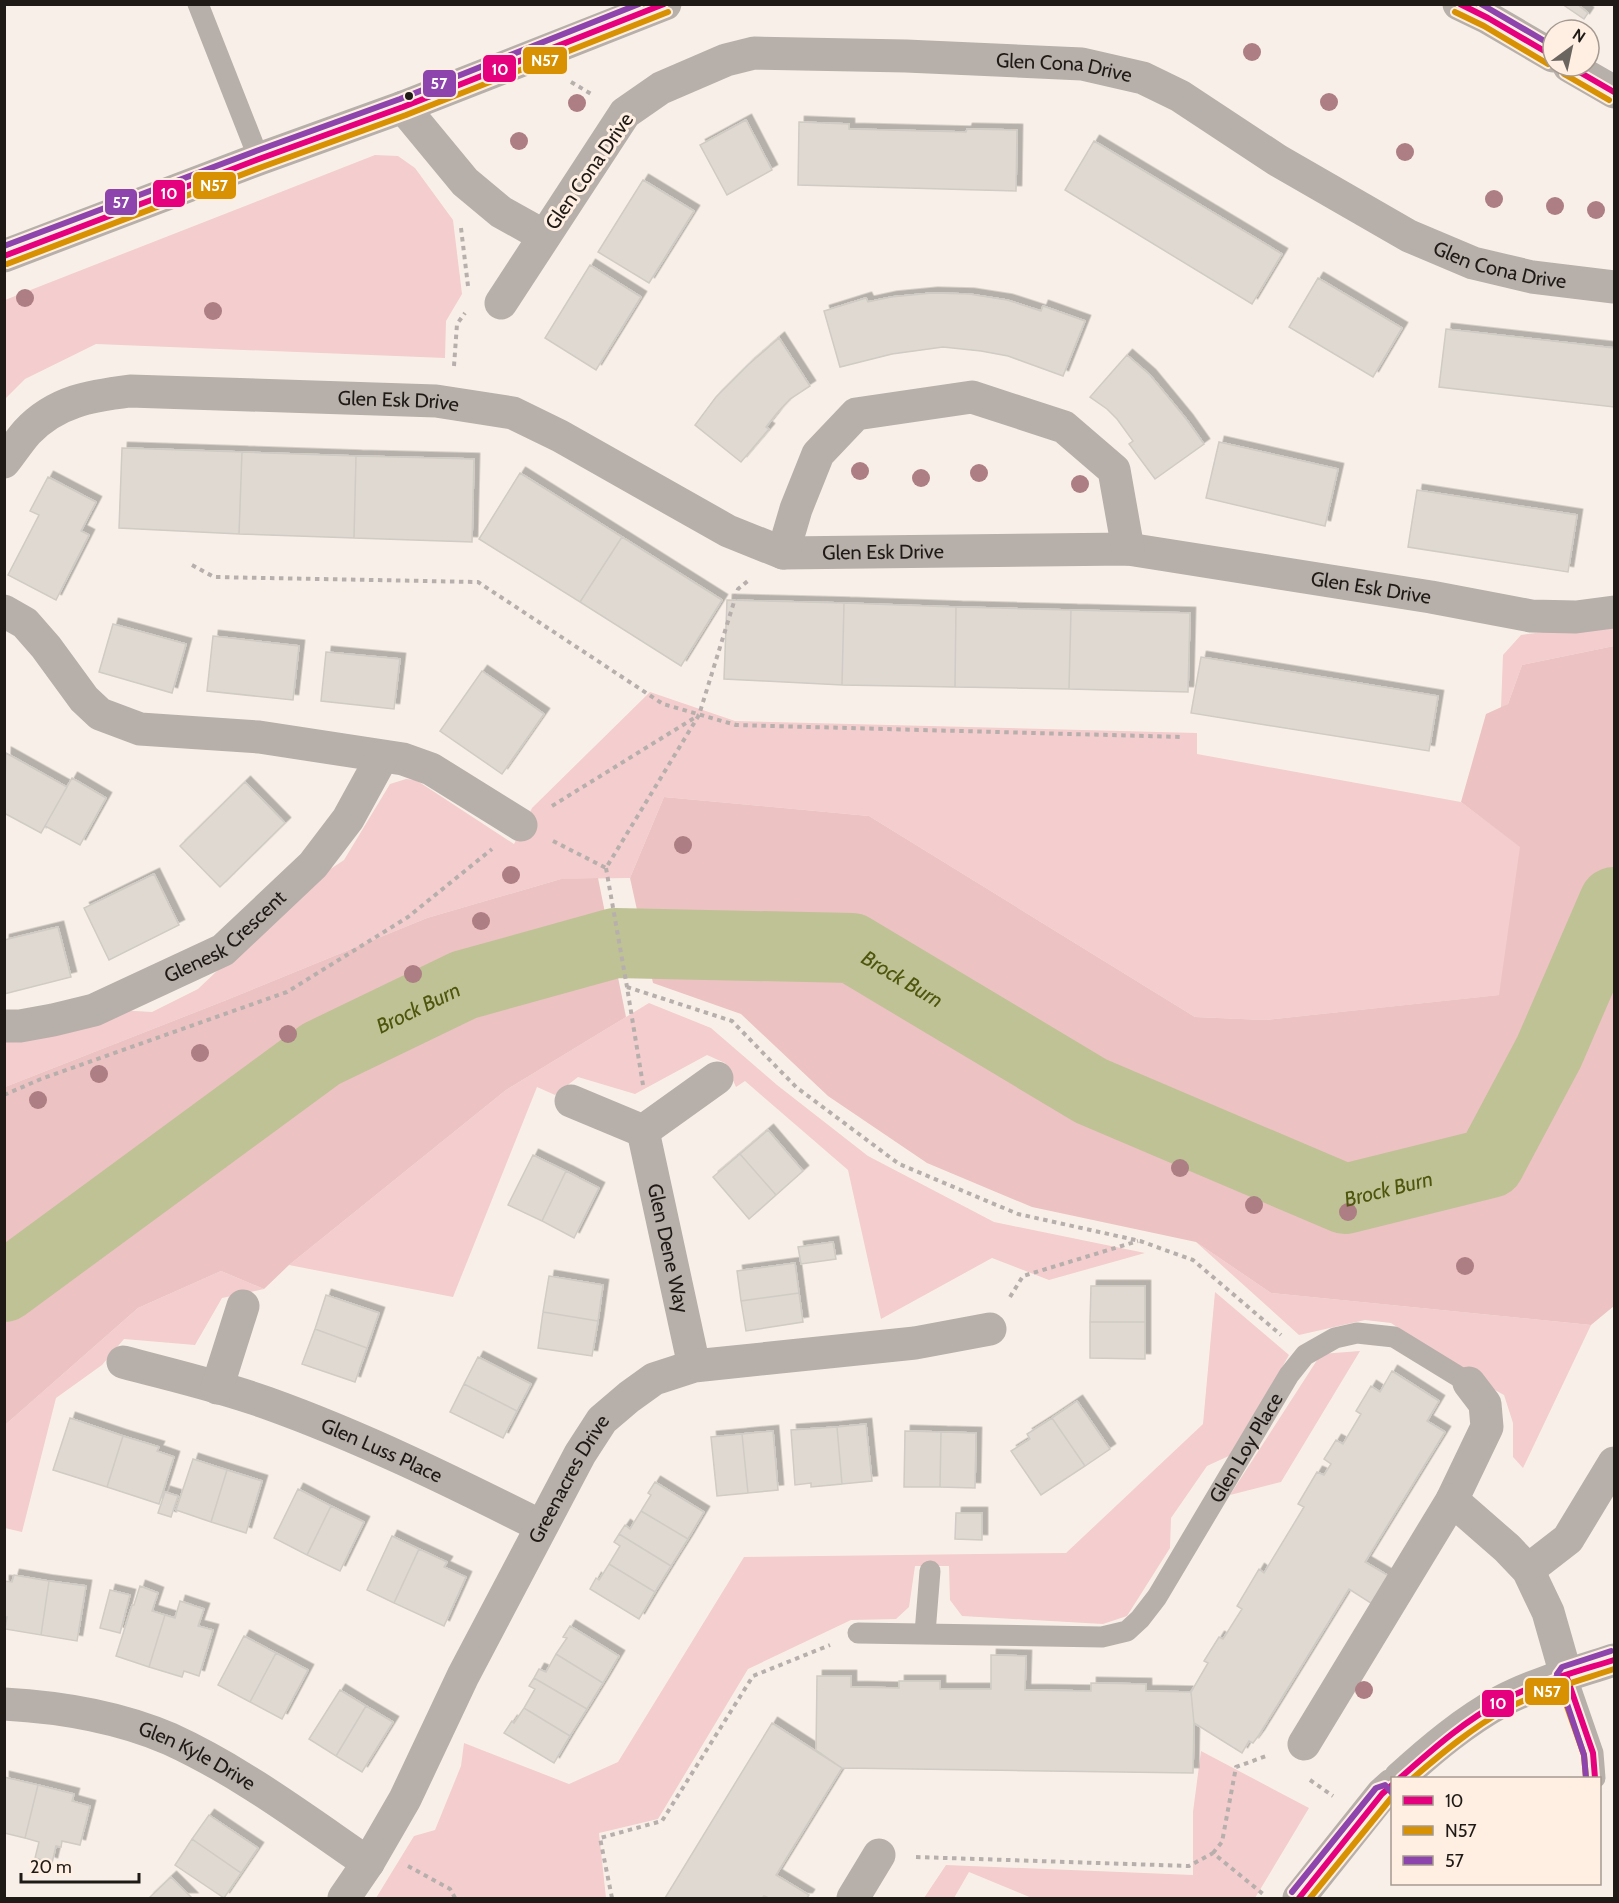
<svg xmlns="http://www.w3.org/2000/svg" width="1619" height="1903" viewBox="0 0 1619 1903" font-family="Cabin,sans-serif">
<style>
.green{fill:#f4cdce}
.forest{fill:#ecc2c3}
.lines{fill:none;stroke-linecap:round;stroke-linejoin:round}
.river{stroke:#bec295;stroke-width:70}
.building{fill:#dfd9d2;stroke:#d0cbc4;stroke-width:1.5;filter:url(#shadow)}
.path{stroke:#b7afac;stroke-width:4;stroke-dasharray:4.5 4.5;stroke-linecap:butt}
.service{stroke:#b7afaa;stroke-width:21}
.minor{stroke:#b7afaa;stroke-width:33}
.tertiary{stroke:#b7afaa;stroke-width:33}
.bus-1-casing{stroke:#feefe2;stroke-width:10}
.bus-2-casing{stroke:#feefe2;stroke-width:10}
.bus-3-casing{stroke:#feefe2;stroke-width:10}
.bus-1{stroke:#e5007d;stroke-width:6}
.bus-2{stroke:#d79103;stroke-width:6}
.bus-3{stroke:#8e44ad;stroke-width:6}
.tree{fill:#ad7e84}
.bus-dot{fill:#1f1a16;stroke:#feefe2;stroke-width:2}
.labels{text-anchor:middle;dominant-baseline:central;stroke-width:6;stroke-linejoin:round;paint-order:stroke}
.street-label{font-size:20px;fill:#1f1a16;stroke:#feefe2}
.water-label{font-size:21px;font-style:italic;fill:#4e550d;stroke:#feefe2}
.line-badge{stroke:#feefe2;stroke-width:2}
.badge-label{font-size:16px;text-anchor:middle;font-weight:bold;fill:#fff}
</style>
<defs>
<filter id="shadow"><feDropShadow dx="5.5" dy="-5.5" stdDeviation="0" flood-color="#0004"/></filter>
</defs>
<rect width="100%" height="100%" fill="#f8f0e8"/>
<path class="green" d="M 375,155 L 398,156 L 415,168 L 453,220 L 462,294 L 446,321 L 445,358 L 96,344 L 25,379 L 5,399 L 5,300 Z
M 1614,623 L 1614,646 L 1522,665 L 1508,704 L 1501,708 L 1503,655 L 1521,635 Z
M 650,692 L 735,721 L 1197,733 L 1197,754 L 1461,802 L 1521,847 L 1500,995 L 1265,1020 L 1195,1017 L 869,816 L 664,797 L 630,878 L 561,879 L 427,918 L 224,1001 L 5,1087 L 4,1033 L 118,1010 L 152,1012 L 198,989 L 311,882 L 344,860 L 390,784 L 406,779 L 416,780 L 514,844 L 532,808 Z
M 649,1003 L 711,1028 L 777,1085 L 868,1156 L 994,1222 L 1145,1253 L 1049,1280 L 992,1258 L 881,1319 L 848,1170 L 745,1081 L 736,1087 L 725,1063 L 707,1055 L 635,1094 L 578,1077 L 555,1095 L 537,1087 L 453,1297 L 289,1265 L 506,1090 Z
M 1196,1242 L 1271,1293 L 1591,1325 L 1523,1468 L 1513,1457 L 1513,1423 L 1504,1395 L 1475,1379 L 1391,1323 L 1365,1320 L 1299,1335 Z
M 221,1271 L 264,1289 L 222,1298 L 195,1345 L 124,1339 L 102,1365 L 56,1398 L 22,1532 L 5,1528 L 5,1425 L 138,1308 Z
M 1215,1292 L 1289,1355 L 1233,1454 L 1207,1466 L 1171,1518 L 1170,1548 L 1127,1616 L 1103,1624 L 962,1616 L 950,1600 L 949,1566 L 915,1566 L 909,1607 L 896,1619 L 851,1620 L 748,1669 L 658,1819 L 599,1833 L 606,1898 L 376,1898 L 414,1836 L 435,1830 L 461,1766 L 464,1743 L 569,1784 L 618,1762 L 744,1557 L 1066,1553 L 1203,1424 Z
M 1360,1351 L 1281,1482 L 1230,1495 L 1321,1354 Z
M 1201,1751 L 1309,1808 L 1255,1898 L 1032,1898 L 969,1872 L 954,1898 L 924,1898 L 946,1865 L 1193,1875 L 1193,1812 Z"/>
<path class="forest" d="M 1614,646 L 1614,1306 L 1591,1325 L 1271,1293 L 1196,1242 L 1032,1207 L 927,1163 L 828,1096 L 741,1014 L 653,983 L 630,878 L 664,797 L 869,816 L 1195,1017 L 1265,1020 L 1499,995 L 1520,847 L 1461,802 L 1486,714 L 1508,704 L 1522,665 Z
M 598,878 L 626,1017 L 506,1090 L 289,1265 L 264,1289 L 221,1271 L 138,1308 L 5,1425 L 5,1087 L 224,1001 L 427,918 L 561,879 Z"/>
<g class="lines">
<path class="river" id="s1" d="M 4,1287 L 321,1054 L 464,985 L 615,943 L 852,948 L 1091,1091 L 1345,1199 L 1490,1163 L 1549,1052 L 1614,902"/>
</g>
<path class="building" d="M 1562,4 L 1577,4 L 1588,13 L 1584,19 Z
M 746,120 L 772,170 L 727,195 L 700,145 Z
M 799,122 L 849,124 L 849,129 L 966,132 L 967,129 L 1017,130 L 1016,191 L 798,185 Z
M 1094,141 L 1282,254 L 1252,304 L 1065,190 Z
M 643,180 L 694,211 L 649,283 L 598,252 Z
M 590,265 L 641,297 L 596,370 L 545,338 Z
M 1318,278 L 1402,328 L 1373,377 L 1289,327 Z
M 932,293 L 969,294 L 1007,300 L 1041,311 L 1043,306 L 1085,321 L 1063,376 L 1008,356 L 981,351 L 943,347 L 892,354 L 840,367 L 824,311 L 866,298 L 868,302 L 891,297 Z
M 1446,329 L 1614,348 L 1614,407 L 1439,387 Z
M 779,338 L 810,386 L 790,399 L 777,413 L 766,427 L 769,429 L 741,462 L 695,425 L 716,397 L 748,365 Z
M 1127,355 L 1150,375 L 1187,420 L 1204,444 L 1155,479 L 1129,444 L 1133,441 L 1117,419 L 1107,409 L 1090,397 Z
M 1219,442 L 1338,469 L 1325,526 L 1206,498 Z
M 122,448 L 242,452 L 239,534 L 119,528 Z
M 242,452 L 356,456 L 354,538 L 239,534 Z
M 356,456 L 474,459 L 472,542 L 354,538 Z
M 520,473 L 622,537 L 580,602 L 479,539 Z
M 48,477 L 96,502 L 81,531 L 89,535 L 56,600 L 8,575 L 39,515 L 30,511 Z
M 1417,490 L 1577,515 L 1568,572 L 1408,547 Z
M 622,537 L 722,600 L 681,666 L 580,602 Z
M 727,600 L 844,603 L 842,685 L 724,679 Z
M 844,603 L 956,607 L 955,687 L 842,685 Z
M 956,607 L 1071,610 L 1069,689 L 955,687 Z
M 1071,610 L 1190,613 L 1188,692 L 1069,689 Z
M 113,624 L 186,644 L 172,693 L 99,672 Z
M 213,636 L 299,646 L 293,700 L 207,691 Z
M 326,652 L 400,659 L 394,709 L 321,701 Z
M 1201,657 L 1438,696 L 1429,751 L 1191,713 Z
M 482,671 L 544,714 L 502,774 L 440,731 Z
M 6,753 L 67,787 L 41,833 L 4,813 Z
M 72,778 L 106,798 L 80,845 L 45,826 Z
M 245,782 L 285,823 L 220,887 L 180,846 Z
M 154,874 L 179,925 L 109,960 L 84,908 Z
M 58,927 L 71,977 L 4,994 L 4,940 Z
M 768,1130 L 803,1171 L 776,1195 L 740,1154 Z
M 740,1154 L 776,1195 L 749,1219 L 713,1177 Z
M 533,1155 L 566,1171 L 542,1221 L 508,1205 Z
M 566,1171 L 599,1188 L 574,1238 L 542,1221 Z
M 833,1242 L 836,1259 L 801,1264 L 798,1247 Z
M 795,1263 L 799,1293 L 741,1301 L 737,1271 Z
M 549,1276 L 603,1285 L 598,1321 L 543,1312 Z
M 1091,1286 L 1145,1286 L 1145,1322 L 1090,1322 Z
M 799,1293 L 803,1322 L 746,1331 L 741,1301 Z
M 326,1295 L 379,1313 L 367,1348 L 315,1329 Z
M 543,1312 L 598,1321 L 592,1356 L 538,1348 Z
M 1090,1322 L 1145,1322 L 1145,1359 L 1090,1358 Z
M 315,1329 L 367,1348 L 355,1382 L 302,1364 Z
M 478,1357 L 531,1384 L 517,1411 L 464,1384 Z
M 1392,1371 L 1439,1401 L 1427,1421 L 1445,1432 L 1365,1562 L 1394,1579 L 1377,1607 L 1349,1589 L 1259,1735 L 1253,1743 L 1249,1741 L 1242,1753 L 1194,1723 L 1191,1692 L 1208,1663 L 1204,1661 L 1219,1637 L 1223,1639 L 1242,1609 L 1237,1606 L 1259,1569 L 1264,1573 L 1304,1507 L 1298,1504 L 1317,1472 L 1324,1475 L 1331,1464 L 1324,1459 L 1336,1440 L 1343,1444 L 1361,1414 L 1356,1411 L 1371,1386 L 1380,1392 Z
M 464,1384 L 517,1411 L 503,1438 L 450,1412 Z
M 1077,1401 L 1110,1449 L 1085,1466 L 1052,1418 Z
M 70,1418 L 123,1436 L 107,1487 L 53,1470 Z
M 1052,1418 L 1085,1466 L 1041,1495 L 1011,1451 L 1030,1439 L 1027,1434 Z
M 866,1424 L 872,1481 L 842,1484 L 837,1427 Z
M 837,1427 L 842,1484 L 811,1487 L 811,1483 L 795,1485 L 791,1430 Z
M 773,1431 L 778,1490 L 748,1493 L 742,1434 Z
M 905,1431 L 941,1432 L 940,1487 L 904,1487 Z
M 941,1432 L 976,1433 L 975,1488 L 940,1487 Z
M 742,1434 L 748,1493 L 717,1496 L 711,1437 Z
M 123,1436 L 159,1447 L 157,1451 L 174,1457 L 159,1504 L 107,1487 Z
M 193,1459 L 227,1470 L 211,1522 L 176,1510 Z
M 227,1470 L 262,1481 L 246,1533 L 211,1522 Z
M 655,1482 L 704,1512 L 688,1539 L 641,1511 L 651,1495 L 648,1493 Z
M 298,1489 L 331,1506 L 307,1555 L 274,1538 Z
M 165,1492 L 178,1496 L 171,1517 L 158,1513 Z
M 331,1506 L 364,1522 L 340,1571 L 307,1555 Z
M 641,1511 L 688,1539 L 671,1566 L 619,1534 L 625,1525 L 630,1529 Z
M 956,1513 L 982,1513 L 982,1540 L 955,1539 Z
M 619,1534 L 671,1566 L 655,1592 L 609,1564 L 620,1546 L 614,1542 Z
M 392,1536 L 419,1549 L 394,1603 L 367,1590 Z
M 419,1549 L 447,1562 L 444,1567 L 466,1577 L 444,1626 L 394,1603 Z
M 609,1564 L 655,1592 L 639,1619 L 590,1589 L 596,1578 L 599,1580 Z
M 14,1575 L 49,1581 L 41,1635 L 5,1629 L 7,1617 L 4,1617 L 4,1581 L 12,1582 Z
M 49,1581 L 86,1586 L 77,1641 L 41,1635 Z
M 140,1586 L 158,1593 L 152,1611 L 165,1615 L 149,1667 L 116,1656 L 132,1605 L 134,1605 Z
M 110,1590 L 130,1595 L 120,1633 L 100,1628 Z
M 180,1601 L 204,1609 L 198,1626 L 213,1630 L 199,1676 L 184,1671 L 182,1677 L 149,1667 L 165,1615 L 175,1618 Z
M 570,1626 L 619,1656 L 603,1683 L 556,1654 L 567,1638 L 563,1637 Z
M 244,1636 L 276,1653 L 250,1702 L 218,1685 Z
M 276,1653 L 308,1670 L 282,1719 L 250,1702 Z
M 556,1654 L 603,1683 L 587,1709 L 534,1678 L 539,1669 L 546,1672 Z
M 991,1655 L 1026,1656 L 1025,1690 L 1091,1691 L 1091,1683 L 1146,1684 L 1146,1691 L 1191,1692 L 1194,1723 L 1193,1773 L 842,1768 L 816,1750 L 817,1676 L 851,1676 L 851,1687 L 899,1688 L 899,1681 L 940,1681 L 940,1689 L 991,1689 Z
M 534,1678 L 587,1709 L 570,1736 L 524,1708 L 535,1689 L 529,1686 Z
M 340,1690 L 366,1706 L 336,1756 L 309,1739 Z
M 366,1706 L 393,1722 L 362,1772 L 336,1756 Z
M 524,1708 L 570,1736 L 554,1763 L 504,1733 L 512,1721 L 514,1723 Z
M 772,1723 L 842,1768 L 776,1875 L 809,1895 L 807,1898 L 769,1898 L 764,1896 L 762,1898 L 665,1898 Z
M 4,1777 L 38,1785 L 25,1838 L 4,1833 Z
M 38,1785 L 74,1794 L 72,1801 L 90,1806 L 80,1845 L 62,1841 L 61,1847 L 56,1846 L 52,1863 L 35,1858 L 39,1842 L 25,1838 Z
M 209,1815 L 258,1848 L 241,1873 L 192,1839 Z
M 192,1839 L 241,1873 L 224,1898 L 175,1865 Z
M 171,1877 L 192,1898 L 149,1898 Z"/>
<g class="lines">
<path class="path" d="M 571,82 L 593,95
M 461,228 L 468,286
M 454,366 L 457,324 L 465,313
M 192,565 L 214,577 L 478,582 L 663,704 L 736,725 L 1183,737
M 552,806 L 699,715
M 553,841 L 606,868 L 699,715 L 738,589 L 749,580
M 606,868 L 627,987
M 643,1085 L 627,987 L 732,1021 L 796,1087 L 899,1164 L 1018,1214 L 1140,1241 L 1193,1260 L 1281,1335
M 4,1095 L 41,1079 L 287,992 L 408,917 L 492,849
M 1010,1297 L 1023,1276 L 1138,1241
M 1310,1780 L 1333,1796
M 1213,1853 L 1222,1842 L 1236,1767 L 1269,1755
M 916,1857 L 1189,1866 L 1213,1853 L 1263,1894
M 408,1866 L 450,1889 L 455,1898
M 612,1898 L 600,1838 L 662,1821 L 753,1676 L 830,1645"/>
<g class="service">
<path d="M 198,4 L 259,159"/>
<path id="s2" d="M 858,1633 L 1102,1637 L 1127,1631 L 1140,1619 L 1157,1597 L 1289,1375 L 1305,1355 L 1335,1338 L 1357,1333 L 1394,1337 L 1469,1383"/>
<path d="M 925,1633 L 930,1571"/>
<path d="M 1566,1675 L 1593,1753 L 1595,1778"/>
</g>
<g class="minor">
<path d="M 403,107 L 465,182 L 501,212 L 544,236"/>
<path id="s3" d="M 501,303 L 625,113 L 661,88 L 726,60 L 754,53 L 906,56 L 1082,64 L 1143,78 L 1180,96 L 1277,160 L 1409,236 L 1473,263 L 1532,277 L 1614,287"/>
<path id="s4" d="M 4,462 C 12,452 19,441 27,432 C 56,401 91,396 130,391 L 436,401 L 513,413 L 560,436 L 728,531 L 783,553 L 1128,549 L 1431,597 L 1531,616 L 1576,617 L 1614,612"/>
<path d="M 783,553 L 796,509 L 818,454 L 856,414 L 972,397 L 1064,427 L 1114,470 L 1128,549"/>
<path d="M 4,611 L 25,623 L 46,647 L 84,699 L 100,714 L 140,729 L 259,737 L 403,759 L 431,769 L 521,825"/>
<path id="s5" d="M 4,1026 L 20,1026 L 53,1020 L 94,1010 L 223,950 L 313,865 L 348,819 L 382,757"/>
<path d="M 571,1101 L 643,1131 L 717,1078"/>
<path id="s6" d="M 643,1131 L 694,1366"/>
<path id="s7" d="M 123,1362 C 171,1375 220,1386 267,1403 C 362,1437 451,1481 541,1526"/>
<path d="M 1469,1383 L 1485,1404 L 1487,1427 L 1452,1500 L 1507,1548 L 1528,1570 L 1548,1612 L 1566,1675"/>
<path d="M 217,1388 L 243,1306"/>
<path d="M 1528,1570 L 1568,1539 L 1614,1463"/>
<path id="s8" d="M 4,1704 C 59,1707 119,1717 170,1739 C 240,1771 304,1819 368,1863"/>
<path d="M 1304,1744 L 1452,1500"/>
<path id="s9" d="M 344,1898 L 368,1863 L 405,1799 L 463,1676 L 580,1454 L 602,1420 L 629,1397 L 654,1379 L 694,1366 L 915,1343 L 990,1329"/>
<path d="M 853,1898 L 879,1855"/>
</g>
<path class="tertiary" d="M 1459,4 L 1488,18 L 1553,56
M 1569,66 L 1614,92
M 4,256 L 259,159 L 403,107 L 665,4
M 1400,1778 C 1432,1749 1464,1722 1502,1701 C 1536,1683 1578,1672 1614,1660
M 1299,1898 L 1382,1794 L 1392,1785"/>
<g class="bus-1-casing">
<path id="bus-1" d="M 1460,4 L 1488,18 L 1553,56
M 1569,66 L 1614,92
M 4,256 L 259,159 L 403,107 L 664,4
M 1566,1675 L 1593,1753 L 1595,1778
M 1400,1778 C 1432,1750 1464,1721 1502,1701 C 1537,1682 1576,1672 1614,1660
M 1299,1898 L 1382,1794 L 1392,1785"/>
</g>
<g class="bus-2-casing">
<path id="bus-2" d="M 1455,12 L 1484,26 L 1548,64
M 1564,74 L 1609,100
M 7,264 L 262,167 L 406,115 L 668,12
M 1557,1678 L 1584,1755 L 1586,1778
M 1413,1778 C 1442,1753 1472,1728 1506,1709 C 1540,1691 1578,1681 1614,1669
M 1310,1898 L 1392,1797"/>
</g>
<g class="bus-3-casing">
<path id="bus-3" d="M 1481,4 L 1553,46
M 4,246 L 256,151 L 400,99 L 639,4
M 1586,1778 L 1584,1755 L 1557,1674 L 1562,1667 L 1611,1651
M 1292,1892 L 1376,1788 L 1385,1785 L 1392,1793"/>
</g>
<use href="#bus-1" class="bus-1"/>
<use href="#bus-2" class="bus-2"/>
<use href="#bus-3" class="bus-3"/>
</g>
<g class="tree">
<circle cx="1252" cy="52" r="9"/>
<circle cx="1329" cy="102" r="9"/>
<circle cx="577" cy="103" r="9"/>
<circle cx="519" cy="141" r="9"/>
<circle cx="1405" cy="152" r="9"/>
<circle cx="1494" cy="199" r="9"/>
<circle cx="1555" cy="206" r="9"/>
<circle cx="1596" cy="210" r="9"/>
<circle cx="25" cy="298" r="9"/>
<circle cx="213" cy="311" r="9"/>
<circle cx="860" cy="471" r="9"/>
<circle cx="979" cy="473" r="9"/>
<circle cx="921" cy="478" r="9"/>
<circle cx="1080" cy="484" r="9"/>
<circle cx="683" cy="845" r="9"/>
<circle cx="511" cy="875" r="9"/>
<circle cx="481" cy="921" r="9"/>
<circle cx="413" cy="974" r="9"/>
<circle cx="288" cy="1034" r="9"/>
<circle cx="200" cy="1053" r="9"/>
<circle cx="99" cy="1074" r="9"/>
<circle cx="38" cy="1100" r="9"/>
<circle cx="1180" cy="1168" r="9"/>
<circle cx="1254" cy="1205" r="9"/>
<circle cx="1348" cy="1212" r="9"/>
<circle cx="1465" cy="1266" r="9"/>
<circle cx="1364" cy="1690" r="9"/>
</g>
<circle class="bus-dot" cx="409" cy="96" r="5"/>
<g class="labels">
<g class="street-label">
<text stroke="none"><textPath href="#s3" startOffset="681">Glen Cona Drive</textPath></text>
<text transform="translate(589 171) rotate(-55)">Glen Cona Drive</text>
<text stroke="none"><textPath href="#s3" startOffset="1167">Glen Cona Drive</textPath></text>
<text stroke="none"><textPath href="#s4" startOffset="420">Glen Esk Drive</textPath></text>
<text stroke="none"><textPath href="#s4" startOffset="940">Glen Esk Drive</textPath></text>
<text stroke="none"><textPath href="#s4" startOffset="1431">Glen Esk Drive</textPath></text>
<text stroke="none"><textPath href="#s5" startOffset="243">Glenesk Crescent</textPath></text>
<text stroke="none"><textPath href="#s6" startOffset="120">Glen Dene Way</textPath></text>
<text stroke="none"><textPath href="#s2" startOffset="489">Glen Loy Place</textPath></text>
<text stroke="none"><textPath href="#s7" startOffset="274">Glen Luss Place</textPath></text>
<text stroke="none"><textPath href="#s9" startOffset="476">Greenacres Drive</textPath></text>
<text stroke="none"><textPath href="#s8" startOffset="202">Glen Kyle Drive</textPath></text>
</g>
<g class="water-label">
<text stroke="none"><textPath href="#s1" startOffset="1005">Brock Burn</textPath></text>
<text stroke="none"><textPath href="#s1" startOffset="501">Brock Burn</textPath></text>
<text stroke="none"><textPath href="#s1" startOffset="1545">Brock Burn</textPath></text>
</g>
</g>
<g class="line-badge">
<rect x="522" y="46" width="46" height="29" rx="6" fill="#d79103"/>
<rect x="482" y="54" width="35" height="29" rx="6" fill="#e5007d"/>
<rect x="422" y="69" width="35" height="29" rx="6" fill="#8e44ad"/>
<rect x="192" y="171" width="45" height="29" rx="6" fill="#d79103"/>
<rect x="152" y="179" width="34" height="29" rx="6" fill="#e5007d"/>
<rect x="104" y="188" width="34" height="28" rx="6" fill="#8e44ad"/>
<rect x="1524" y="1677" width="46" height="29" rx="6" fill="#d79103"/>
<rect x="1481" y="1689" width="34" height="29" rx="6" fill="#e5007d"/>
</g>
<g class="badge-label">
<text x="545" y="66">N57</text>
<text x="500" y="75">10</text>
<text x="439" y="89">57</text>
<text x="214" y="191">N57</text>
<text x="169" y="199">10</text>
<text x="121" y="208">57</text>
<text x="1547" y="1697">N57</text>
<text x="1498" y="1709">10</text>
</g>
<rect width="1619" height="1903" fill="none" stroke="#1f1a16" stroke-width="12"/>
<rect x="1391" y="1777" width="210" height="108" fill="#feefe2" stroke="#a59a90" stroke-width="1.5"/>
<rect x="1403" y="1796" width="30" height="9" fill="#e5007d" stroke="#a59a90" stroke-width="1.5"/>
<text x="1445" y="1807" font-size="18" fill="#1f1a16">10</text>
<rect x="1403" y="1826" width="30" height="9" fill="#d79103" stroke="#a59a90" stroke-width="1.5"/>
<text x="1445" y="1837" font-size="18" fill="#1f1a16">N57</text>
<rect x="1403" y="1856" width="30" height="9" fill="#8e44ad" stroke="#a59a90" stroke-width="1.5"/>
<text x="1445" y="1867" font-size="18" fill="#1f1a16">57</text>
<g transform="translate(1571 48) rotate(33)"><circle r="28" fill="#feefe2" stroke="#a59a90" stroke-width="1.5"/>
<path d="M0-4.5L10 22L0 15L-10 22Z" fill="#6b6560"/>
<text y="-9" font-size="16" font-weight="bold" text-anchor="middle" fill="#1f1a16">N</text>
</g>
<path d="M21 1873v9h118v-9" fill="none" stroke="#1f1a16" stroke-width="3"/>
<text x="30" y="1873" font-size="18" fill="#1f1a16" stroke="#feefe2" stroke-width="4.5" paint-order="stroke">20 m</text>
</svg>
